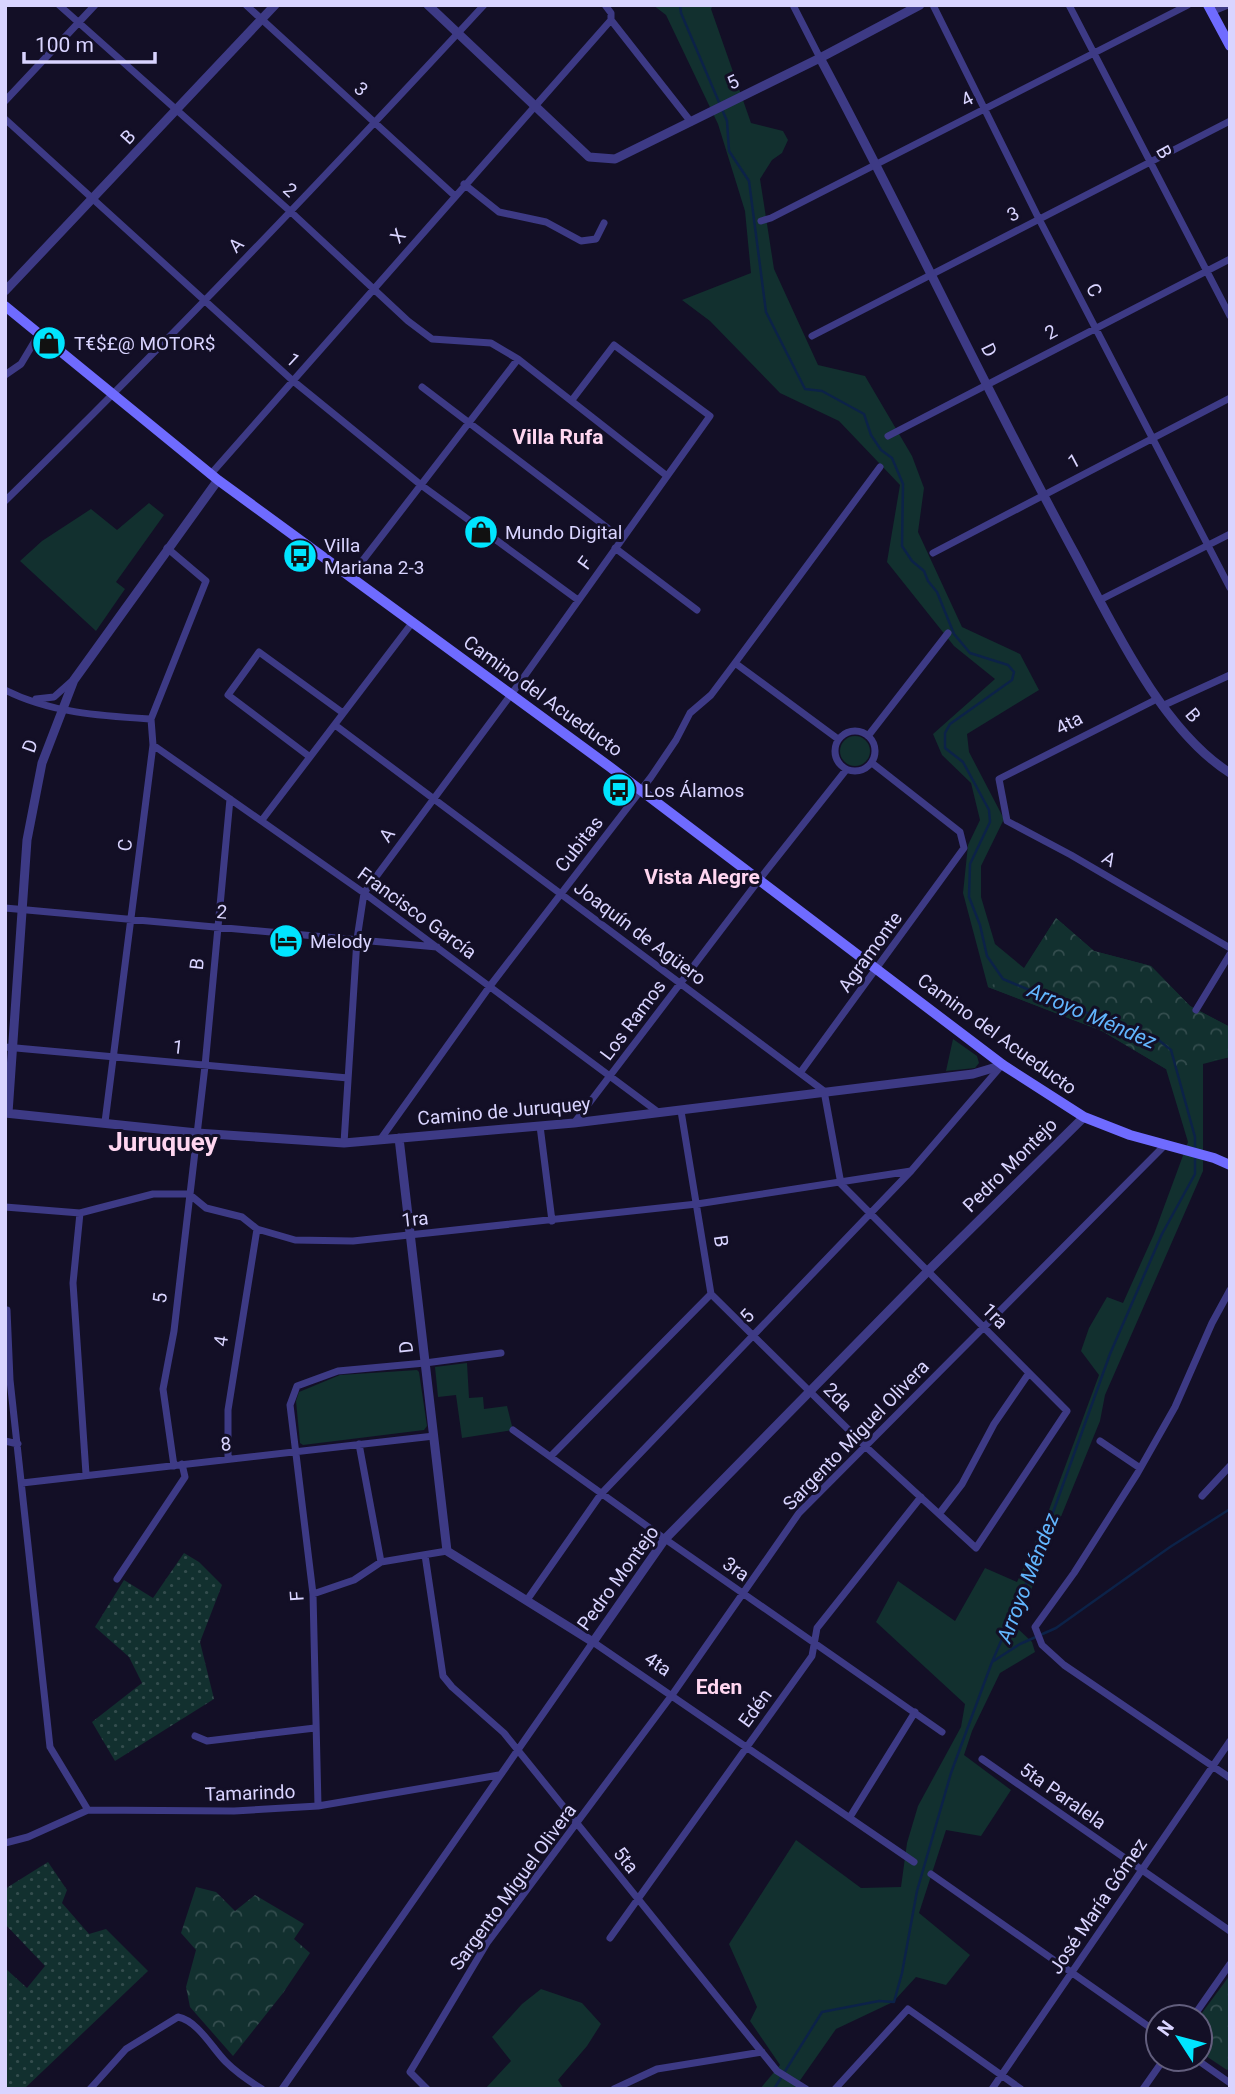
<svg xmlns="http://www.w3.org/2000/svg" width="1235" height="2094" viewBox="0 0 1235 2094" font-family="Roboto,sans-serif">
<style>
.grass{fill:#12302f}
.forest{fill:url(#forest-crowns)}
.garden{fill:url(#garden-dots)}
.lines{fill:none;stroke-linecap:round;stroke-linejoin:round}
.stream{stroke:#0c2248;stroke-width:2.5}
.minor{stroke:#3d3a85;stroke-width:7}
.tertiary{stroke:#3d3a85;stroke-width:9}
.secondary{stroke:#6f6bff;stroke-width:10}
.labels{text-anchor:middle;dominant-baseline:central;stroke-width:6;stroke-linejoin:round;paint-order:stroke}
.street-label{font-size:19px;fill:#d9d4ff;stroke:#130f26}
.poi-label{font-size:19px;fill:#d9d4ff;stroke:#130f26;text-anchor:start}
.neighbourhood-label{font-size:21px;font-weight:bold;fill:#ffd6f0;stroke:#130f26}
.water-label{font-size:21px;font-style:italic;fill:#62b6ff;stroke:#130f26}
.district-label{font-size:26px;font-weight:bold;fill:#ffd6f0;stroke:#130f26}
</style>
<defs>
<pattern id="forest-crowns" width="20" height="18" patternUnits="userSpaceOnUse" patternTransform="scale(1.75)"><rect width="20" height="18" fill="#12302f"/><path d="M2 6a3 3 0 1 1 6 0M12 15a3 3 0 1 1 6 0" fill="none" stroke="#344d4e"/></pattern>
<pattern id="garden-dots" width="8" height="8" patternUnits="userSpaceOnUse" patternTransform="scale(1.75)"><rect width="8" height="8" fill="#12302f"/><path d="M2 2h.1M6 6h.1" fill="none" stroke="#344d4e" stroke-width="1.8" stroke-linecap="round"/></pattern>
</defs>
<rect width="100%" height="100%" fill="#130f26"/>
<path class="grass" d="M 653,5 L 713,5 L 711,9 L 751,123 L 783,131 L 788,140 L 782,153 L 772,160 L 760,179 L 774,269 L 818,365 L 865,376 L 912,456 L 924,488 L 918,532 L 962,627 L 1020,654 L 1039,690 L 967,734 L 969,752 L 1004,819 L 981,866 L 981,897 L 995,944 L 1024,968 L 1056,918 L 1094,951 L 1151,966 L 1190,1006 L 1230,1027 L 1230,1057 L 1203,1064 L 1203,1171 L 1105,1395 L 1100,1421 L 1016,1627 L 1032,1642 L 1035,1652 L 1000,1673 L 972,1731 L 964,1755 L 1011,1790 L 981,1836 L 946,1830 L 919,1913 L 970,1955 L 946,1985 L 916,1977 L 893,2002 L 836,2029 L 794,2089 L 760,2089 L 780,2065 L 750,2021 L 757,2007 L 729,1944 L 796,1840 L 861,1888 L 901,1887 L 907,1843 L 918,1806 L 961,1727 L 965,1704 L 876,1622 L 898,1581 L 955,1621 L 985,1568 L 1017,1582 L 1046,1518 L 1099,1375 L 1081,1351 L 1089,1328 L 1107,1297 L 1123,1303 L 1154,1234 L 1188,1142 L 1166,1069 L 1102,1031 L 988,987 L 963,893 L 968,845 L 980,820 L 971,783 L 942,755 L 933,734 L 995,679 L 954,646 L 887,562 L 900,485 L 839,421 L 780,393 L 710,321 L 682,300 L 751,273 L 745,211 L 718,124 L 666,15 Z
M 149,503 L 164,515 L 116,582 L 125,589 L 96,631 L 20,561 L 42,541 L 91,509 L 117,530 Z
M840 751a15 15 0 1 1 30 0a15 15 0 1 1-30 0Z
M 953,1039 L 977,1056 L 979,1063 L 975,1068 L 946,1071 Z
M 467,1363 L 469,1398 L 483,1397 L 484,1409 L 507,1406 L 513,1430 L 462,1438 L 456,1395 L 438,1397 L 435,1367 Z
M 417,1370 L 419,1372 L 427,1426 L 424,1430 L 303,1445 L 300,1443 L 296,1401 L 299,1392 L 340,1375 Z
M 541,1989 L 582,2003 L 601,2024 L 587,2046 L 558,2080 L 564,2089 L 485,2089 L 511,2061 L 492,2037 L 522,2004 Z"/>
<path class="forest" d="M 1056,918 L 1094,951 L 1151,966 L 1190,1006 L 1230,1027 L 1230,1057 L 1166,1069 L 1102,1031 L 988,987 L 1024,969 Z
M 196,1887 L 216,1892 L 235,1911 L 255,1895 L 304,1924 L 294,1939 L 310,1953 L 283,1993 L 233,2056 L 190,2007 L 186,1987 L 196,1950 L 181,1933 Z
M 1230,1975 L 1230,2067 L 1227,2070 L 1200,2052 L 1199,2017 Z"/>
<path class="garden" d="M 184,1553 L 199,1562 L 222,1585 L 200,1642 L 214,1699 L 115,1761 L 92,1722 L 142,1683 L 129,1657 L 95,1627 L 124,1580 L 153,1598 Z
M 48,1862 L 67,1890 L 62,1903 L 89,1934 L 106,1929 L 148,1971 L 24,2089 L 5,2089 L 5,1968 L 27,1988 L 45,1966 L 5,1924 L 5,1891 L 8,1887 Z"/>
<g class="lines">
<path class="stream" d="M 680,5 L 681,13 L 727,121 L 729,151 L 749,181 L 766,312 L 805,389 L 822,391 L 864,414 L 871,435 L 881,450 L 892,458 L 903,484 L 902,546 L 912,561 L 924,571 L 928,581 L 937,592 L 954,634 L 970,653 L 1008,665 L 1014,672 L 1012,680 L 950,724 L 945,733 L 945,748 L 963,762 L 989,810 L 990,822 L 970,864 L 969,897 L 980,925 L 987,956 L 1003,979 L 1072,1008 L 1119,1023 L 1156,1038 L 1171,1050 L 1195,1137 L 1195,1151
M 992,1662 L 1020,1644 L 1056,1628 L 1170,1547 L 1230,1509
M 774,2089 L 822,2012 L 879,2001 L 894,2002 L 902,1973 L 917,1891 L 951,1773 L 992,1662 L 1033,1568 L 1110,1354 L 1162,1234 L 1195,1174 L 1195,1157"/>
<path class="minor" d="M 59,5 L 291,212 L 408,321 L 432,339 L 491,343 L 518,359 L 667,476
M 246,5 L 455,196
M 605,5 L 611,13 L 611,20 L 691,122
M 793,5 L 820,58
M 933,5 L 1039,219 L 1230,588
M 1069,5 L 1230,316
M 1211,12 L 1228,5
M 5,101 L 95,5
M 5,119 L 292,380 L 421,485 L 578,600
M 464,184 L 499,212 L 546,222 L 581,241 L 596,239 L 604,223
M 761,221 L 771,218 L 1188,5
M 812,336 L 1230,121
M 5,375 L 21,364 L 39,334
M 422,387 L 622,539
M 888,436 L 1230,259
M 210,475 L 611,20
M 5,501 C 169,341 328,174 484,5
M 615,548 L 697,610
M 933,553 L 1230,398
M 350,577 L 518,359
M 1100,600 L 1230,534
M 735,663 L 838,739
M 5,690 C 50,713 102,716 151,719
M 36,699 L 54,697 L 73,680
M 1157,699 L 999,779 L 1007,821 L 1071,855 L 1230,948
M 1162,706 L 1230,675
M 335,725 L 824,1091 L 841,1184 L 1067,1411 L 976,1548 L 865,1446 L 711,1294
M835 751a20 20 0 1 1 40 0a20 20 0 1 1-40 0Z
M 868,736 L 948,633
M 153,745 L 364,893 L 658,1112
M 310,757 L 228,695 L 259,652 L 343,713
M 262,820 L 412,623
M 5,908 L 437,947
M 1196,1010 L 1230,954
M 5,1047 L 348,1078
M 800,1073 L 964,848 L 960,832 L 872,763
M 681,1111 L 711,1294
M 105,1122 L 153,745 L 151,719 L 206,581 L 167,548
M 574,1123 L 759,880 L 846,770
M 540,1126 L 552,1221
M 380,1140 L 490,986 L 651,777 L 676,740 L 690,713 L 711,695 L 735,663 L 880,467
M 344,1143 L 357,939 L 364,893 L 521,681 L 710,416 L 614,345 L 572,400
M 5,1207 L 80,1213 L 153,1194 L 189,1194 L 206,1208 L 242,1217 L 257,1229 L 295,1240 L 353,1241 L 697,1204 L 911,1171
M 80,1213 L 73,1283 L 86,1474
M 1230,1290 L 1212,1323 L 1175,1407 L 1137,1474 L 1074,1573 L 1035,1627 L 1042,1645 L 1064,1665 L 1230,1778
M 7,1310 L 10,1380 L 50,1747 L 88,1810
M 513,1430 L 665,1539 L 942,1732
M 5,1441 L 18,1444
M 1100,1441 L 1140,1468
M 359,1444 L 381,1562
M 551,1456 L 711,1294
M 228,1459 L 228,1410 L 257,1229
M 174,1466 L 163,1389 L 174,1331 L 205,1066 L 230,799
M 22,1483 L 434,1436
M 1202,1496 L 1230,1466
M 939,1514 L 962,1484 L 994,1424 L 1029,1373
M 425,1555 L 443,1676 L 452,1687 L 504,1733 L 777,2071 L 806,2089
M 117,1579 L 185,1477 L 182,1464
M 313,1594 L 354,1580 L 381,1562 L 447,1551
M 527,1600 L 601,1494 L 911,1171 L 1002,1065
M 195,1736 L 207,1741 L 315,1728
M 982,1759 L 1230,1931
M 318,1806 L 313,1594 L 290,1405 L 297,1386 L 338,1371 L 425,1363 L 501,1353
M 850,1817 L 915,1712
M 5,1843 L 28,1837 L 88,1810 L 234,1811 L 318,1806 L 499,1775
M 931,1874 L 1158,2033
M 610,1938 L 812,1656 L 817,1628 L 921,1497
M 1193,2017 L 1230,1964
M 1196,2059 L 1230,2083
M 90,2089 L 126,2049 L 178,2017 C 198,2021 212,2048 226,2062 C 237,2073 249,2081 262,2089
M 282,2089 L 593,1642 L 914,1862
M 427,2089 L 410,2072 L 487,1943 L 672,1695 L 799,1513 L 1165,1145
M 614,2089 L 657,2069 L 762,2052
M 835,2089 L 908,2009 L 1021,2089
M 992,2089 L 1230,1741
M 1143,2089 L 1164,2059"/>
<path class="tertiary" d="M 428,5 L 589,157 L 615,159 L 820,58 L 920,5
M 820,58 C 908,222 986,391 1075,554 C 1113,625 1161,729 1230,773
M 5,291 L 275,5
M 5,1113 L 197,1133 L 344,1143 L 574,1123 L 973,1074 L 1003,1065
M 8,1113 L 27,840 L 42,763 L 74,680 L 218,480
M 399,1138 L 447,1551 L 593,1642 L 665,1539 L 928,1271 L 1084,1117"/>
<path class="secondary" d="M 1208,5 L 1230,46
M 5,306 L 218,480 L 610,767 L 1003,1065 L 1084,1117 L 1130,1135 L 1214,1158 L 1230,1165"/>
</g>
<defs>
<g id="shop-disc" transform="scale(1.75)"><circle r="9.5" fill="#00e5ff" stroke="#130f26"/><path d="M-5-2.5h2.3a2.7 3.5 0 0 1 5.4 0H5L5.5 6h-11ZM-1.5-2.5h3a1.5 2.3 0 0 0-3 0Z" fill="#111"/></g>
<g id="bus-disc" transform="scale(1.75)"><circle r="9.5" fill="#00e5ff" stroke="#130f26"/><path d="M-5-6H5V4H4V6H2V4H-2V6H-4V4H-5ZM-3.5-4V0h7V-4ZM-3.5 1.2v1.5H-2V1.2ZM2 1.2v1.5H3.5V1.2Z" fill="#111"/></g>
<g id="hotel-disc" transform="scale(1.75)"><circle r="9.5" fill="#00e5ff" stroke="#130f26"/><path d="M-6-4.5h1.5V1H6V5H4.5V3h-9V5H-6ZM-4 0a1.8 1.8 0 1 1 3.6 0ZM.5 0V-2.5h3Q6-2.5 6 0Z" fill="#111"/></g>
</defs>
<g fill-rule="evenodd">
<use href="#shop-disc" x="49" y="343"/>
<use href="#shop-disc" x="481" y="532"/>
<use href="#bus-disc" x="300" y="556"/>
<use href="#bus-disc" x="619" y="790"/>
<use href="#hotel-disc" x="286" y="941"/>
</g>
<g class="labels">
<g class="street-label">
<text transform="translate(733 82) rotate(-26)">5</text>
<text transform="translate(361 89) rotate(42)">3</text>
<text transform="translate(967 99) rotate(-27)">4</text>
<text transform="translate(128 137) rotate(-47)">B</text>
<text transform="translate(1164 152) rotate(62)">B</text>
<text transform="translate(290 190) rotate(42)">2</text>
<text transform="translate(1013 214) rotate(-27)">3</text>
<text transform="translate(398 236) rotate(-49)">X</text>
<text transform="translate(236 245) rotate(-45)">A</text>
<text transform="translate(1094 290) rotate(63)">C</text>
<text transform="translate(1051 332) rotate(-28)">2</text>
<text transform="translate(989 350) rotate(64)">D</text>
<text transform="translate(293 360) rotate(43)">1</text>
<text transform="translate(1074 461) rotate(-28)">1</text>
<text transform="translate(585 563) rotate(-54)">F</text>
<text transform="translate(543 696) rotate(36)">Camino del Acueducto</text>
<text transform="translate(1193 715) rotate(50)">B</text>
<text transform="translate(1069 723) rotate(-28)">4ta</text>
<text transform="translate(30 746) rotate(-70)">D</text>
<text transform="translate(387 835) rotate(-54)">A</text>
<text transform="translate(579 844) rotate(-52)">Cubitas</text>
<text transform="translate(125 845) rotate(-83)">C</text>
<text transform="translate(1109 859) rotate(30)">A</text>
<text transform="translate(222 912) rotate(5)">2</text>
<text transform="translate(417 913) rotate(36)">Francisco García</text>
<text transform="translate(640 933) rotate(37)">Joaquín de Agüero</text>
<text transform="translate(870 952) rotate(-54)">Agramonte</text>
<text transform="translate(197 964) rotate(-84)">B</text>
<text transform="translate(633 1020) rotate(-53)">Los Ramos</text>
<text transform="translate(997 1034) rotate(36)">Camino del Acueducto</text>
<text transform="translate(178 1047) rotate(6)">1</text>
<text transform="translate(504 1111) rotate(-5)">Camino de Juruquey</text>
<text transform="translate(1010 1165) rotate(-45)">Pedro Montejo</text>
<text transform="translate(415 1219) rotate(-6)">1ra</text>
<text transform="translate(721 1241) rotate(81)">B</text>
<text transform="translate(160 1298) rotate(-83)">5</text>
<text transform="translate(747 1316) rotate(-46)">5</text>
<text transform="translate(995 1316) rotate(45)">1ra</text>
<text transform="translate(221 1341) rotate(-81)">4</text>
<text transform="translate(406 1347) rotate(-97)">D</text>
<text transform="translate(838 1397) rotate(45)">2da</text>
<text transform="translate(856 1435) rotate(-46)">Sargento Miguel Olivera</text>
<text transform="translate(226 1444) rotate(-6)">8</text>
<text transform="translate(736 1569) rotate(34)">3ra</text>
<text transform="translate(618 1578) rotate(-54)">Pedro Montejo</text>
<text transform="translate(297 1596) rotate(-94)">F</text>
<text transform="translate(658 1664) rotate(34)">4ta</text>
<text transform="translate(755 1708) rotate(-54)">Edén</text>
<text transform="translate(250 1793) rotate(-2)">Tamarindo</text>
<text transform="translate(1063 1796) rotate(35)">5ta Paralela</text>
<text transform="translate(626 1860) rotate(51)">5ta</text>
<text transform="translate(513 1887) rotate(-54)">Sargento Miguel Olivera</text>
<text transform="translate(1098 1906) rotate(-56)">José María Gómez</text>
</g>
<g class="poi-label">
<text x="74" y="343">T€$£@ MOTOR$</text>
<text x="505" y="532">Mundo Digital</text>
<text x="324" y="545">Villa<tspan x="324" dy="22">Mariana 2-3</tspan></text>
<text x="644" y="790">Los Álamos</text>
<text x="310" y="941">Melody</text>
</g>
<g class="neighbourhood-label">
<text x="558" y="437">Villa Rufa</text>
<text x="702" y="877">Vista Alegre</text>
<text x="719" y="1687">Eden</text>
</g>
<g class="water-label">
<text transform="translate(1092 1016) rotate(23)">Arroyo Méndez</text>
<text transform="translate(1028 1578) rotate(-69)">Arroyo Méndez</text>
</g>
<g class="district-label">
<text x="163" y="1142">Juruquey</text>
</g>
</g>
<rect width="1235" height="2094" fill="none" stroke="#d9d4ff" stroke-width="14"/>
<g transform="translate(1179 2038) rotate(306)"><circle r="33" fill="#130f26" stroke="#625e7d" stroke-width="2"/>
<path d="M0-5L12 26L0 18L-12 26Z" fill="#00e5ff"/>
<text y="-10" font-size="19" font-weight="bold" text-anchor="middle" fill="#d9d4ff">N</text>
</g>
<path d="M24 52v10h131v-10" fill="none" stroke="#d9d4ff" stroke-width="3.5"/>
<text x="35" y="52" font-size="21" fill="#d9d4ff" stroke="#130f26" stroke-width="5" paint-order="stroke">100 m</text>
</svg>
